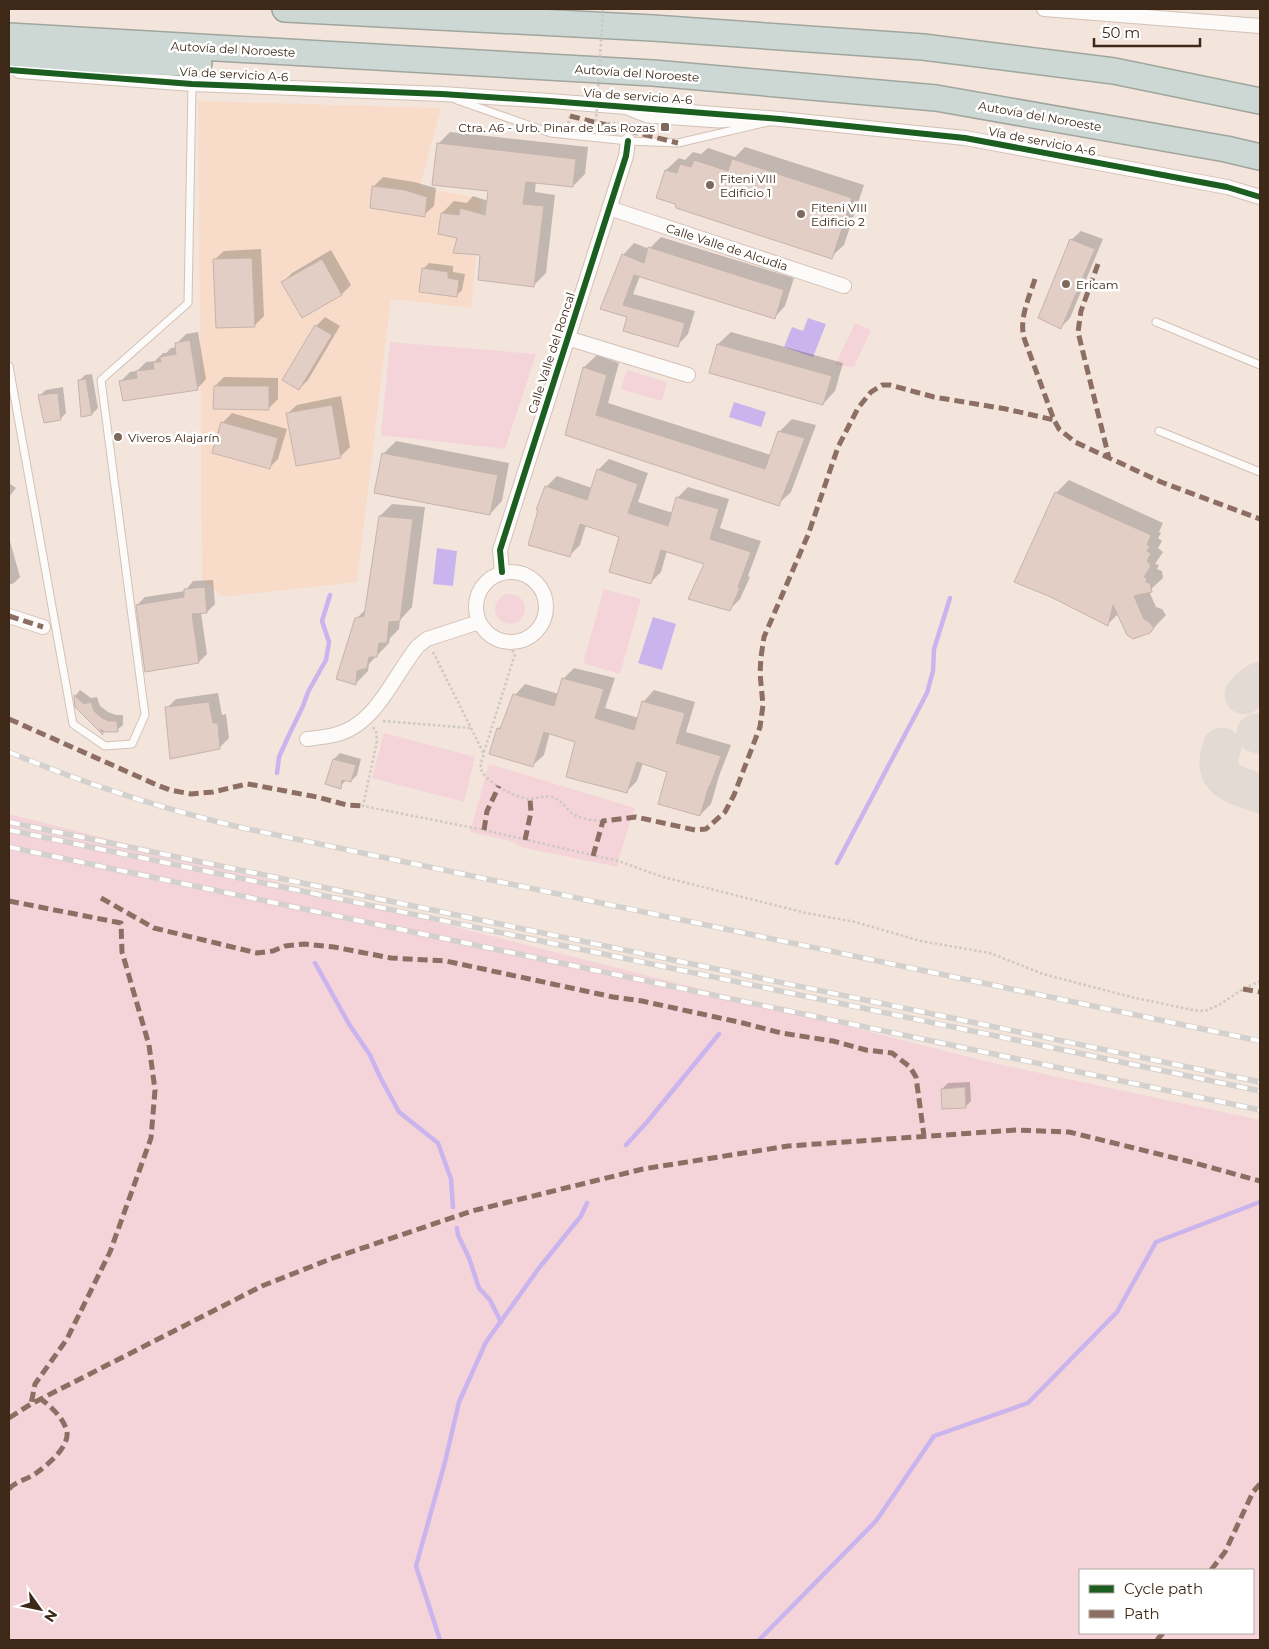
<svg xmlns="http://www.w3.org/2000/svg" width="1269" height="1649" viewBox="0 0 1269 1649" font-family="Montserrat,sans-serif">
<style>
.built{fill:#f8dcc9}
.green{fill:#f4d4d8;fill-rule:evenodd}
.water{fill:#cab4ed}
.shadow{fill:#0003}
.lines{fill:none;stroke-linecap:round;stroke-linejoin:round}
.stream{stroke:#cab4ed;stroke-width:4.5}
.taxiway{stroke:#e4dad4;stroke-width:39}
.building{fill:#e2cec5;stroke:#c6b3ab}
.lane-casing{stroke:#d3c1b6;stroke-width:9}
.street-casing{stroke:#d3c1b6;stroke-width:16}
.highway-casing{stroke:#a0a69e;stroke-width:28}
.path{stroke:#cec8c3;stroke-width:2.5;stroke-dasharray:2.5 2.5;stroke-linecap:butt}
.lane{stroke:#fdfbfa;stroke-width:7}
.street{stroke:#fdfbfa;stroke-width:14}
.highway{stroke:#cdd8d4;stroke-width:25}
.rail-casing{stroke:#d4d0cd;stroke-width:5.5}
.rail{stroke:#fff;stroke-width:4;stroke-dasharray:11;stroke-linecap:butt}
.path-bridge{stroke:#cec8c3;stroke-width:2.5;stroke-dasharray:2.5 2.5;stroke-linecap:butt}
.quiet{stroke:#8d6e63;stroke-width:5;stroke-dasharray:10 5;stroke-linecap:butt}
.cycleway-casing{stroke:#fff;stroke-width:9}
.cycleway{stroke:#1b5e20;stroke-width:6}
.poi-dot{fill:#7d6a5c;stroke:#fff;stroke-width:2}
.labels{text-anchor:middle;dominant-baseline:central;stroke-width:5;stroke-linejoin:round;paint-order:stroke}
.street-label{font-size:12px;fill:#3e2817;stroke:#fff}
.poi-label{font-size:12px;fill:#3e2817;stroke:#fff;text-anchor:start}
</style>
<rect width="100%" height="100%" fill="#f3e5dc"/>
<path class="built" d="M 198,101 L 441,108 L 420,187 L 482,199 L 471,308 L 391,299 L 357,582 L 223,597 L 202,579 Z"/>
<path class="green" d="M 855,323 L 871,330 L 854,367 L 835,365 Z
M 390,342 L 536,354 L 505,449 L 381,435 Z
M 627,370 L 667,382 L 662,401 L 621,389 Z
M 604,589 L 641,599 L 620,674 L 583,663 Z
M495 609a15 15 0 1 1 30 0a15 15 0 1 1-30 0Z
M 384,733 L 475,757 L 464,802 L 372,778 Z
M 489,764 L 635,808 L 619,857 L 618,867 L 524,848 L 511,841 L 470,832 Z
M 9,814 L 993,1063 L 1260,1120 L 1260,1640 L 9,1640 ZM 1080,1570 L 1253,1570 L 1253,1633 L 1080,1633 Z"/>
<path class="water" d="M 808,318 L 826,324 L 813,357 L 784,347 L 792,327 L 803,331 Z
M 734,402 L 766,412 L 761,427 L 729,417 Z
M 437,548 L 457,551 L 453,586 L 433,584 Z
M 653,617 L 676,624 L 662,670 L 638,663 Z"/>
<path class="shadow" d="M 450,132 L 588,147 L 585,174 L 573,186 L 536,181 L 535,192 L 555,195 L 546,273 L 534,285 L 482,254 L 458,237 L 442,213 L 454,201 L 467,203 L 473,196 L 488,201 L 489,190 L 438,144 Z
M 745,147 L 864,185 L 844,245 L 831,257 L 658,197 L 666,170 L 679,158 L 685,160 L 693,152 L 701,154 L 708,148 L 735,157 Z
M 383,177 L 414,182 L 436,188 L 434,206 L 424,215 L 373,187 Z
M 1081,231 L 1103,239 L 1070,318 L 1061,327 L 1071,240 Z
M 661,237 L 794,278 L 785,306 L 774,318 L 640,276 L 633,294 L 695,311 L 688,334 L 677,346 L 628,317 L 602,308 L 623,255 L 634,243 L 649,249 Z
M 261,249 L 264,316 L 255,325 L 214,260 L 224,251 Z
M 331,250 L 351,285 L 342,294 L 302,316 L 283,282 L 292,273 Z
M 429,263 L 453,266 L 453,272 L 465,274 L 462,290 L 456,296 L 423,269 Z
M 325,317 L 340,326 L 308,380 L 299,389 L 316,326 Z
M 198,332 L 206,379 L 197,389 L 121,381 L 130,372 L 137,371 L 146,362 L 155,361 L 163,353 L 166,353 L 171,348 L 177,347 L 176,344 L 186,334 Z
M 731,332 L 843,363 L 835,391 L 823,404 L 718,344 Z
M 597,355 L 619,363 L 608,403 L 771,455 L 779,432 L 792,419 L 816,425 L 791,492 L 778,504 L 567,434 L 584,367 Z
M 92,374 L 98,408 L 92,414 L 79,381 L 85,375 Z
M 224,377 L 278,378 L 278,399 L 268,409 L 215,386 Z
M 63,387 L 66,413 L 60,419 L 40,395 L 46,390 Z
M 341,396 L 350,447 L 341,456 L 297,465 L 287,414 L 297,405 Z
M 232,413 L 287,429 L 278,459 L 269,468 L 222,423 Z
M 396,441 L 509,463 L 502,501 L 490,514 L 383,454 Z
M 609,459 L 648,473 L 638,502 L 673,513 L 677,498 L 688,487 L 729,499 L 720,528 L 761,541 L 748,576 L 750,577 L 740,599 L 729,610 L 705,563 L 667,551 L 661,572 L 650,583 L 621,536 L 586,525 L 580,545 L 569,556 L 546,487 L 557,476 L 592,488 L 598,470 Z
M 1069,480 L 1163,523 L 1159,532 L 1161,533 L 1158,538 L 1162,541 L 1158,548 L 1163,552 L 1155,564 L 1159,565 L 1157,569 L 1162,571 L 1163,578 L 1149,591 L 1156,607 L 1162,609 L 1166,615 L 1150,632 L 1118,614 L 1108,624 L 1051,596 L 1016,581 L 1056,493 Z
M 9,483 L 16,488 L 9,497 Z
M 392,504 L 425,507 L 412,607 L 400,620 L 399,629 L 390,638 L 389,643 L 369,664 L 368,671 L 356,683 L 356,619 L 367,608 L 380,516 Z
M 9,541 L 10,541 L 20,577 L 14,583 L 9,585 Z
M 213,580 L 215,604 L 207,612 L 201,613 L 207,654 L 199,662 L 137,605 L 145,597 L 185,591 L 193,581 Z
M 574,668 L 615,678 L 605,708 L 639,718 L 644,701 L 654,690 L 695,702 L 686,732 L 731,745 L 719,776 L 711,804 L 700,815 L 669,771 L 643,763 L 637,781 L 626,792 L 576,741 L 550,732 L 544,755 L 533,765 L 498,729 L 504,722 L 515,695 L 525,684 L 559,694 L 563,679 Z
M 80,690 L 91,698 L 97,697 L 100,706 L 108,712 L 116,715 L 123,715 L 123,725 L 117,730 L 106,730 L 103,733 L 77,707 L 75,696 Z
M 218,693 L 222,715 L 226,714 L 229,738 L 219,748 L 167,708 L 176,699 Z
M 340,753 L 361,759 L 357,775 L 351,781 L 346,780 L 340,787 L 326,783 L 334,759 Z
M 970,1082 L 971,1101 L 965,1107 L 942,1089 L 948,1083 Z"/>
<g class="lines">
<path class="stream" d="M 277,773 L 279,757 L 288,737 L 303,706 L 308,692 L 326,660 L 329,642 L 322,621 L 330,595
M 837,863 L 927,693 L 933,671 L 934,649 L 950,598
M 315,963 L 349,1024 L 370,1055 L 380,1077 L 399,1112 L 438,1143 L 451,1179 L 453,1207
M 626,1145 L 647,1122 L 719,1034
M 457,1228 L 458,1235 L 469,1258 L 479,1288 L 490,1300 L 501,1322
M 440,1640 L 416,1566 L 445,1462 L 459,1402 L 486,1342 L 539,1268 L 581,1216 L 587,1203
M 759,1640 L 876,1521 L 934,1436 L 1028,1403 L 1117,1312 L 1156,1242 L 1260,1202"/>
<path class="taxiway" d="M 1244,695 L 1250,688 L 1260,681
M 1256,733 L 1260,734
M 1222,747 C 1210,781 1235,784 1260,794"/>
</g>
<path class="building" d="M 437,143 L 576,159 L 573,187 L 526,182 L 523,204 L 544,206 L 534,287 L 478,280 L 480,255 L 453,253 L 457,238 L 438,234 L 441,213 L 459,215 L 460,208 L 485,215 L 488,191 L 432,185 Z
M 732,159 L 852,198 L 832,259 L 676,208 L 675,204 L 656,198 L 665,170 L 677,173 L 680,164 L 691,167 L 694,160 L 728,171 Z
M 372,186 L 405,190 L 427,197 L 425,217 L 370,208 Z
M 1070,239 L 1095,249 L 1061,329 L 1038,318 Z
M 648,247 L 784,290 L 775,319 L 634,275 L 623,305 L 685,323 L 678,347 L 623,331 L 627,317 L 600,309 L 622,254 L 644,263 Z
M 252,258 L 255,327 L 216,328 L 213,259 Z
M 322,259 L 342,295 L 302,318 L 281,282 Z
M 422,268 L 448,272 L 448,278 L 459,280 L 457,297 L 419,292 Z
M 315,325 L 332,335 L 299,390 L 282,380 Z
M 190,340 L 198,390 L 123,401 L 119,381 L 137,378 L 136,371 L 154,369 L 153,362 L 161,362 L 160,357 L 176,354 L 175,343 Z
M 717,344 L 832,376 L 823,405 L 709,373 Z
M 583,367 L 607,375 L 596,415 L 765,469 L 778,431 L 805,438 L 779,506 L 565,435 Z
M 86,379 L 92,415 L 81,417 L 78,380 Z
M 214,386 L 269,386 L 269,410 L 213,409 Z
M 58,393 L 61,420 L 44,423 L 38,395 Z
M 332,405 L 341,458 L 296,466 L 286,413 Z
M 221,422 L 278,438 L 270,469 L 212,453 Z
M 382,453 L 498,475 L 490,515 L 374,493 Z
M 597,469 L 638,484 L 628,513 L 668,526 L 676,497 L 719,509 L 710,539 L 751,552 L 738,587 L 740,588 L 730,611 L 688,599 L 704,564 L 661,550 L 651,584 L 609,572 L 619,537 L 580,524 L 570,557 L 528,545 L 538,510 L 536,510 L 545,486 L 587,500 Z
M 1055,492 L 1151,535 L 1147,545 L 1150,546 L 1147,551 L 1151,554 L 1147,561 L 1151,566 L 1144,577 L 1147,578 L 1146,582 L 1150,583 L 1152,592 L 1134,596 L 1144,619 L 1149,622 L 1154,628 L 1150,633 L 1133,639 L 1127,635 L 1113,605 L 1108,626 L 1051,597 L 1014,582 Z
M 379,516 L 413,519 L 400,621 L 389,622 L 387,643 L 379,643 L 377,657 L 369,657 L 367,668 L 357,671 L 356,685 L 336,679 L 355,618 L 364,616 Z
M 205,587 L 207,613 L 192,614 L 199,663 L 145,672 L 136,605 L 184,597 L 184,589 Z
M 562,678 L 604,689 L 595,718 L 634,730 L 642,701 L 685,713 L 676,743 L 721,756 L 710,786 L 709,786 L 700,816 L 658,804 L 667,772 L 637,762 L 627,793 L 566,777 L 575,742 L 544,732 L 533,767 L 489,754 L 497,728 L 500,729 L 513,694 L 554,706 Z
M 74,695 L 84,704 L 91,702 L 94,711 L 102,718 L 109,721 L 117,721 L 118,732 L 105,732 L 100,729 L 103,735 L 75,707 Z
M 209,702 L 213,723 L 218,723 L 220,749 L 170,759 L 165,707 Z
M 333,759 L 356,765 L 351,782 L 342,780 L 341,789 L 325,784 Z
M 965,1087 L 966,1108 L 942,1109 L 941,1089 Z"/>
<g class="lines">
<g class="lane-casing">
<path id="lane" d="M 457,100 L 551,133 L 628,141 L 678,143 L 768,122
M 629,112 L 647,119 L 719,124 L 747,122
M 1156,322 L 1260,365
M 9,366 L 73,724 L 105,746 L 132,744 L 145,715 L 101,380 L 188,303 L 192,84
M 1159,431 L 1260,472"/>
</g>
<g class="street-casing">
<path id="street" d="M 1044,9 L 1260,26
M 19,71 L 192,84 L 442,94 L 550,101 L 780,119 L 965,138 L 1227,187 L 1260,197
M 609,208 L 844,286
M 567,338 L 688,375
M476 607a35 35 0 1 1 70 0a35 35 0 1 1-70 0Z
M 502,572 L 500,550 L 626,156 L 628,141
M 9,616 L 43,627
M 307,739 C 316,738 325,737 334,735 C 376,726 393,676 418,646 L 427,639 L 479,622"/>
</g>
<g class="highway-casing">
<path id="highway" d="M 285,9 L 653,28 L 923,47 L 1114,71 L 1260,101
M 9,36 L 653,73 L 936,98 L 1226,149 L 1260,157
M 9,59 L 199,63"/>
</g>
<path class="path" d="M 433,652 L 484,754 C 482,759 480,764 481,769 C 485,782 516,798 529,799 C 536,799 545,795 552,797 C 562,800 566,809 573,814 C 582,820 594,820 603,821
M 383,721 L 470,728
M 373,727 L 376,731 L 377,741 L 363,806 L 484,830 L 618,861 L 663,877 L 806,913 L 855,922 L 921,941 L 990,953 L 1043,974 L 1131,997 L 1193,1010 L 1205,1011 L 1219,1005 L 1243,989 L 1260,981
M 484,752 L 515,654 L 506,642"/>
<use href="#lane" class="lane"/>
<use href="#street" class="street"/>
<use href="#highway" class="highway"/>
<g class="rail-casing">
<path id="rail" d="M 9,752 C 85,784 163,809 243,828 L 1260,1041
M 9,822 L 1260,1082
M 9,830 L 1260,1091
M 9,847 L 1260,1110"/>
</g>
<use href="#rail" class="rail"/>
<path class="path-bridge" d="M 570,116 L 568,125 L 640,129 L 640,125 L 596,122 L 603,9"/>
<path class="quiet" d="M 570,116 L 678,143
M 1098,264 L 1081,311 L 1078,332 L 1109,458
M 1035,279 C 1029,298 1019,318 1024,338 L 1054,420 L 1059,429 L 1075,442 L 1161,482 L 1260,519
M 9,616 L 43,627
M 9,719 L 157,785 L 170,790 L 191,794 L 213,792 L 247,784 L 254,785 L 317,797 L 347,805 L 363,806
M 484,830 L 487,811 L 499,786
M 525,840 L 531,812 L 530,799
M 593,856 L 603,821 L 636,817 L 695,830 L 706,829 L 725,812 L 734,795 L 760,727 L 763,705 L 760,673 L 761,657 L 764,637 L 808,535 L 838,447 L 858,408 L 871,392 L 882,385 L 890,385 L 934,397 L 1006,409 L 1054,420
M 101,898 L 154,928 L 257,953 L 273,951 L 285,946 L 305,944 L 334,947 L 391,958 L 446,961 L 613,997 L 642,1001 L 743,1023 L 781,1033 L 833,1041 L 866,1050 L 892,1053 L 910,1067 L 916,1077 L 924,1136
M 9,901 L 121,923 L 122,952 L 149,1045 L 155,1090 L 151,1138 L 110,1252 L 67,1339 L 35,1384 L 31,1404
M 1243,989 L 1260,992
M 9,1418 L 31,1404 L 262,1286 L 333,1258 L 472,1211 L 643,1169 L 788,1146 L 1016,1130 L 1069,1132 L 1191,1162 L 1260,1181
M 9,1489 C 16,1481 26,1480 35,1474 C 47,1465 69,1448 67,1432 C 64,1418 51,1407 41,1399
M 1211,1570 L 1225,1552 L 1253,1492 L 1260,1484
M 1157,1640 L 1163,1633"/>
<g class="cycleway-casing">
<path id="cycleway" d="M 9,70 L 192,84 L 442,94 L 550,101 L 780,119 L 965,138 L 1227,187 L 1260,197
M 502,572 L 500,550 L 626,156 L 628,141"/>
</g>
<use href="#cycleway" class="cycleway"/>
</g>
<g class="poi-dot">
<rect x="660" y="122" width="10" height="10" rx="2.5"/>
<circle cx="710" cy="185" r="5"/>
<circle cx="801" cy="214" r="5"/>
<circle cx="1066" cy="284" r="5"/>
<circle cx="118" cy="437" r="5"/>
</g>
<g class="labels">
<g class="street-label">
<text transform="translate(233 49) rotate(3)">Autovía del Noroeste</text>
<text transform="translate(637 73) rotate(4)">Autovía del Noroeste</text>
<text transform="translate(234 74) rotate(3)">Vía de servicio A-6</text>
<text transform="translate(638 96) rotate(4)">Vía de servicio A-6</text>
<text transform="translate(1040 116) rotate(10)">Autovía del Noroeste</text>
<text transform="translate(1042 141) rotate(11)">Vía de servicio A-6</text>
<text transform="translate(727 247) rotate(18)">Calle Valle de Alcudia</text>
<text transform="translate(551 353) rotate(-72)">Calle Valle del Roncal</text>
</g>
<g class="poi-label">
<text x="655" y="127" text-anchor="end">Ctra. A6 - Urb. Pinar de Las Rozas</text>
<text x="720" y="178">Fiteni VIII<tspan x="720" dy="14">Edificio 1</tspan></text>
<text x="811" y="207">Fiteni VIII<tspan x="811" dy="14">Edificio 2</tspan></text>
<text x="1076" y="284">Ericam</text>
<text x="128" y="437">Viveros Alajarín</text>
</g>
</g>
<rect width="1269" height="1649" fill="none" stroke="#3e2817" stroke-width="20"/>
<rect x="1079" y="1569" width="175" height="65" fill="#ffffff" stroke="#b2a9a2"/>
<rect x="1089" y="1585" width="25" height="8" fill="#1b5e20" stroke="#b2a9a2"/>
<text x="1124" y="1594" font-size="15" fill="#3e2817">Cycle path</text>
<rect x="1089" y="1610" width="25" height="8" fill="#8d6e63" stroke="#b2a9a2"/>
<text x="1124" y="1619" font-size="15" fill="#3e2817">Path</text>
<g transform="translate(40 1609) rotate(123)" stroke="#ffffff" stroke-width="4" paint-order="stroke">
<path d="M0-4L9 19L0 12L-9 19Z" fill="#3e2817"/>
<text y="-8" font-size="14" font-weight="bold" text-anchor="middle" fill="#3e2817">N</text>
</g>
<path d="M1094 38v8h106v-8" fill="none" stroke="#3e2817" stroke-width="2.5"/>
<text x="1102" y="38" font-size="15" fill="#3e2817" stroke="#ffffff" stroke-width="4" paint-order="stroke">50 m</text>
</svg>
